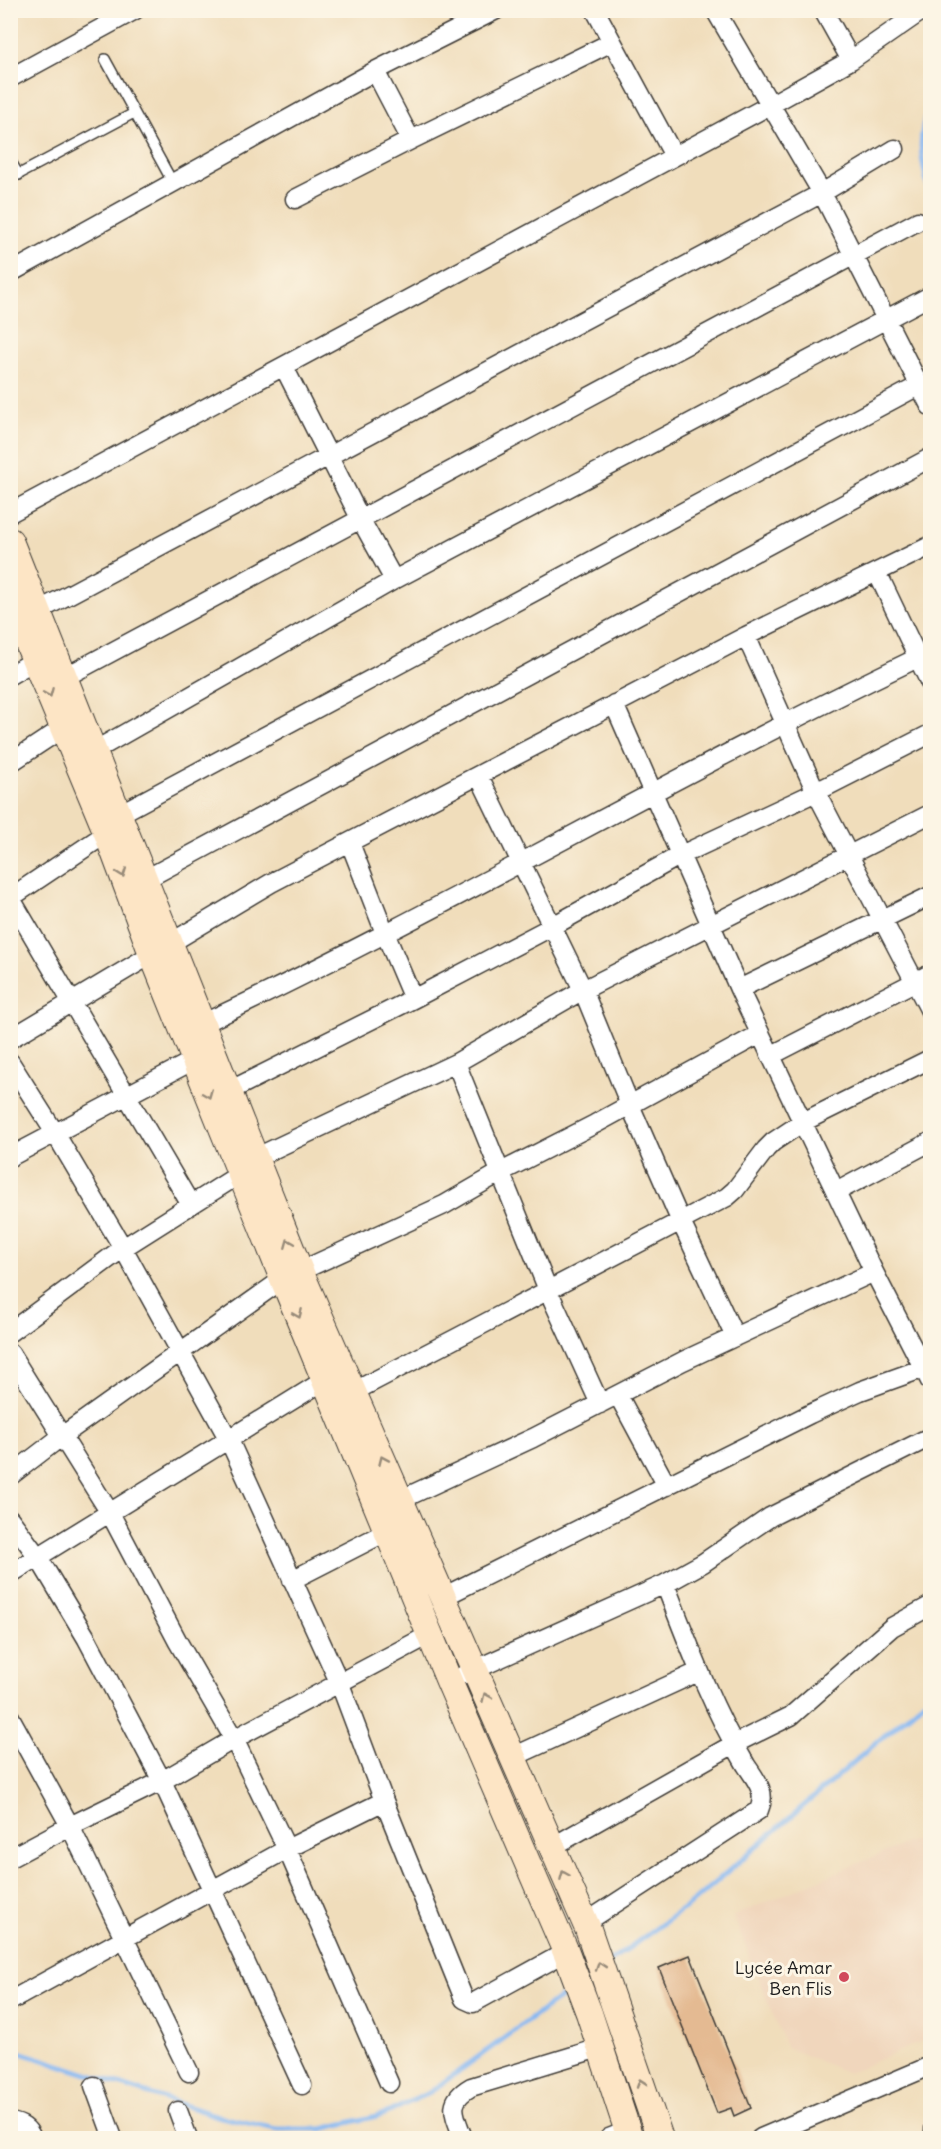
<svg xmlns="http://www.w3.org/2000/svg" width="941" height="2149" viewBox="0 0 941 2149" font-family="Delius,sans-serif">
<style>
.built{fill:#f0d6bc}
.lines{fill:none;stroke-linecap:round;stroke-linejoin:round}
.stream{stroke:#85b7f2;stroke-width:5}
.building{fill:#e4ba92}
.service-casing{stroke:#3c3934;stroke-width:12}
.minor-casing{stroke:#3c3934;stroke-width:21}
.secondary-casing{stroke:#3c3934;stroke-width:28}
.service{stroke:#fff;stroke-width:9}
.minor{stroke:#fff;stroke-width:18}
.secondary{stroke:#fde5c5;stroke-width:26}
.oneway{stroke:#988b79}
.poi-dot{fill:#d1495b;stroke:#fcf5e5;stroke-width:2}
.labels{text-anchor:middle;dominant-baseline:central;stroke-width:6;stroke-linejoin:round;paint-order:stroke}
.poi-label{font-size:18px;fill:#1c1c1c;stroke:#fcf5e5;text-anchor:end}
</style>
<rect width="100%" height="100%" fill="#fcf5e5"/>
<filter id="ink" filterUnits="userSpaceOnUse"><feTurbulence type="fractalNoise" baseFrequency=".0167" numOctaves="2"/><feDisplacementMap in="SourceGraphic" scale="12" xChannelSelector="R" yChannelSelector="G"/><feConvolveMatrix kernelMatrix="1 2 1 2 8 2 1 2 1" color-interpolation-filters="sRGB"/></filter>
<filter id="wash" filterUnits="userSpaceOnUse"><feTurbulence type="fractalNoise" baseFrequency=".008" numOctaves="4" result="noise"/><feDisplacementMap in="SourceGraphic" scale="24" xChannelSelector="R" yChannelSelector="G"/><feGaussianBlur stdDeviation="1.35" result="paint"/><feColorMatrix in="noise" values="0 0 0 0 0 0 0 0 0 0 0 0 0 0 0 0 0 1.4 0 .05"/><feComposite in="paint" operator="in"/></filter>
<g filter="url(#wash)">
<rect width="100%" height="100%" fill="#f0ddbb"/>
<path class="built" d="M 930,1833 L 930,2038 L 848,2073 L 786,2047 L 733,1916 Z"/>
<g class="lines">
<path class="stream" d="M 930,104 C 916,140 921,158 930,194
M 608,1963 L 694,1901 L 930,1696
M 10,2049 L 221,2117 L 276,2129 L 322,2129 L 385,2114 L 430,2092 L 572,1989"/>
</g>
<g id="blocks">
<path class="building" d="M 690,1955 L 751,2108 L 734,2116 L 731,2108 L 717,2113 L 659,1968 Z"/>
</g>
</g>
<g filter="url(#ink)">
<use href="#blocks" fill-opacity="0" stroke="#3c3934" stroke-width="1.5"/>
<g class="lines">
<g class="service-casing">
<path id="service" d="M 105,59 L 173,183
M 10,160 L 19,175
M 10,179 L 134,113
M 929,2138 L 930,2125"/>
</g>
<g class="minor-casing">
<path id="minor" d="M 595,10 L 674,156
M 715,10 L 822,193 L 930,406
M 823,10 L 851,60
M 375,71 L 411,140
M 10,78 L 135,10
M 295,199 L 411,140 L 612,42
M 10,273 L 375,71 L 496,10
M 284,367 L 361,520 L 394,580
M 10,513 L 770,105 L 851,60 L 923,10
M 877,572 L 930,683
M 38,611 L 822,193 L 895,149
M 746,636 L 816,792 L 930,1011
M 10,675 L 44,655
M 65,677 L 918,221
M 614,704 L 739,989 L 874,1272 L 930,1381
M 94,751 L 394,580 L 930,296
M 10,763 L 63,728
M 479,776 L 583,990 L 630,1105 L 681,1222 L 735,1337
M 110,819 L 920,385
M 350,843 L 385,933 L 413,999
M 146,879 L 930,458
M 10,897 L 191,1205
M 10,898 L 107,833
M 739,989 L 930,896
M 202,1024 C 449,908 684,769 930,652
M 10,1039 L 271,883 L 746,636 L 930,546
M 772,1055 L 930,974
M 10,1062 L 55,1133 L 123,1248 L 229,1440 L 340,1684 L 384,1801 L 464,1999 L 473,2003 L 566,1952
M 456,1063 L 548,1290 L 600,1404
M 229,1091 L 413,999 L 551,927 L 679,856 L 816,792 L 930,734
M 10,1157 L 194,1060
M 255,1158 L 456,1063 L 583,990 L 930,814
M 836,1192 L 930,1142
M 10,1332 L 123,1248 L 240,1174
M 10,1353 L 110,1513 L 178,1642 L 234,1739 L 287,1849 L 389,2083
M 353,1392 L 727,1197 L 735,1190 L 766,1149 L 773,1142 L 803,1122 L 930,1059
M 618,1395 L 667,1486
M 10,1476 L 62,1436 L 283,1279 L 444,1205 L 501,1172 L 595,1124 L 760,1034
M 400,1500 L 533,1438 L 683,1361 L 874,1272
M 10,1519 L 38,1557 L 87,1639 L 162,1781 L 302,2085
M 10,1574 L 325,1380
M 292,1580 L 388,1531
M 443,1597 L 810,1414 L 860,1391 L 924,1368
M 465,1674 L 665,1584 L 703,1563 L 770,1517 L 930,1437
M 10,1717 L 70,1826 L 189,2072
M 513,1757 L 698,1672
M 552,1847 L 734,1744 L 791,1716 L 892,1627 L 930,1606
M 10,1858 L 70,1826 L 162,1781 L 234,1739 L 431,1634
M 585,1923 L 759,1810 C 767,1792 756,1780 746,1765 C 712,1708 689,1646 665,1584
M 10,2001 L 287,1849 L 384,1801
M 94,2086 L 113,2138
M 178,2111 L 188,2138
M 10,2122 C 22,2124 28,2128 32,2138
M 463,2138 C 455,2115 445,2102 471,2087 L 599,2048
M 609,2138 L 627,2131
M 761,2138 L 930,2066"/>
</g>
<g class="secondary-casing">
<path id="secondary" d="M 10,541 L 300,1271 L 588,1929 L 660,2138
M 10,600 L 107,833 L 152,954 L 283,1279 L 449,1681 L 566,1952 L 589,2013 L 630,2138"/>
</g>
<use href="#service" class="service"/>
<use href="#minor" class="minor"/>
<use href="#secondary" class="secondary"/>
</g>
<defs><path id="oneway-chevron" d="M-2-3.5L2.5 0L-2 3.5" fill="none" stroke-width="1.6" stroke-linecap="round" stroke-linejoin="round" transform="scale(1.5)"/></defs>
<g class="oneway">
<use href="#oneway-chevron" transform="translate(49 693) rotate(67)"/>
<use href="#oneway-chevron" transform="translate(122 873) rotate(70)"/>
<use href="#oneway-chevron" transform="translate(208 1094) rotate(68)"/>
<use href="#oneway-chevron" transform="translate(289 1243) rotate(-112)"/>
<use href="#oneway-chevron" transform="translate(298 1314) rotate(67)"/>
<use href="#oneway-chevron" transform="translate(383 1460) rotate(-114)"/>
<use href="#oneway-chevron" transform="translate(486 1697) rotate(-114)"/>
<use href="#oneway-chevron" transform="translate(564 1875) rotate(-113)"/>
<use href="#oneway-chevron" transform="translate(600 1966) rotate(-109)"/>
<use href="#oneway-chevron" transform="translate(641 2083) rotate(-109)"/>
</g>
</g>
<circle class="poi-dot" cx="844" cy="1977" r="6"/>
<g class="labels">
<g class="poi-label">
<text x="832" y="1967">Lycée Amar<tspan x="832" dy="21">Ben Flis</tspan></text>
</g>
</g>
<rect width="941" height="2149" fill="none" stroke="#fcf5e5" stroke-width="36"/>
</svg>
